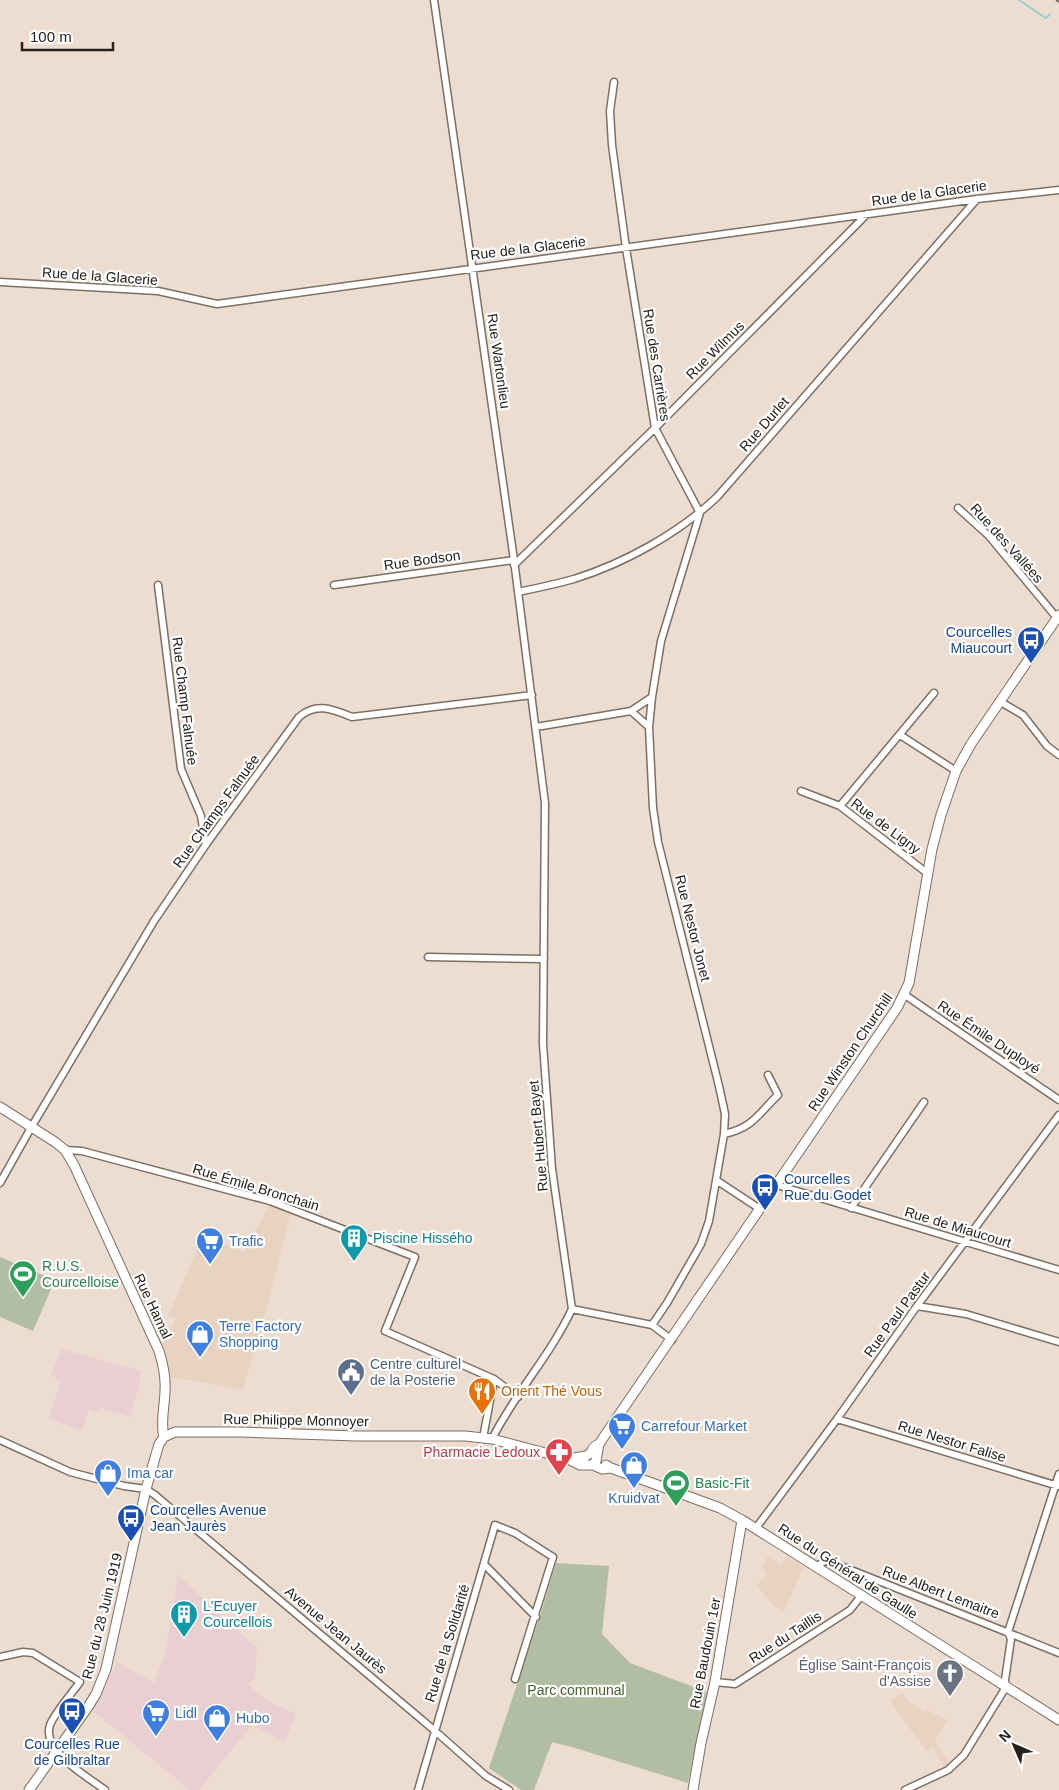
<svg xmlns="http://www.w3.org/2000/svg" width="1059" height="1790" viewBox="0 0 1059 1790" font-family="Helvetica,sans-serif">
<style>
.built{fill:#e7d3c0}
.industrial{fill:#e9cfd1}
.green{fill:#b1bea3}
.lines{fill:none;stroke-linecap:round;stroke-linejoin:round}
.stream{stroke:#9fcbcd;stroke-width:2}
.street-casing{stroke:#7c6f64;stroke-width:9}
.secondary-casing{stroke:#7c6f64;stroke-width:11}
.street{stroke:#fff;stroke-width:6}
.secondary{stroke:#fff;stroke-width:9}
.rail{stroke:#70675f;stroke-width:2;stroke-dasharray:9 9;stroke-linecap:butt}
.labels{text-anchor:middle;dominant-baseline:central;stroke-width:4.5;stroke-linejoin:round;paint-order:stroke}
.street-label{font-size:14px;fill:#25201b;stroke:#fff}
.transit-label{font-size:14px;fill:#164399;stroke:#fff;text-anchor:start}
.culture-label{font-size:14px;fill:#0d838f;stroke:#fff;text-anchor:start}
.shop-label{font-size:14px;fill:#366cbe;stroke:#fff;text-anchor:start}
.leisure-label{font-size:14px;fill:#27864d;stroke:#fff;text-anchor:start}
.service-label{font-size:14px;fill:#4e5e75;stroke:#fff;text-anchor:start}
.food-label{font-size:14px;fill:#c56008;stroke:#fff;text-anchor:start}
.health-label{font-size:14px;fill:#be3a42;stroke:#fff;text-anchor:end}
.worship-label{font-size:14px;fill:#5b616d;stroke:#fff;text-anchor:end}
.park-label{font-size:14px;fill:#4a5f2e;stroke:#fff}
</style>
<rect width="100%" height="100%" fill="#ecddd0"/>
<path class="built" d="M 273,1199 L 293,1207 L 269,1300 L 243,1390 L 161,1375 L 161,1348 L 176,1318 L 168,1316 L 203,1237 L 244,1252 Z
M 768,1556 L 781,1565 L 787,1557 L 804,1567 L 783,1612 L 773,1605 L 757,1585 L 768,1573 L 762,1567 Z
M 902,1693 L 908,1701 L 924,1712 L 926,1709 L 947,1721 L 935,1741 L 950,1765 L 944,1769 L 933,1747 L 926,1751 L 890,1701 Z"/>
<path class="industrial" d="M 62,1349 L 141,1371 L 139,1387 L 130,1417 L 100,1408 L 98,1413 L 89,1409 L 82,1431 L 49,1419 L 60,1381 L 51,1375 Z
M 178,1575 L 257,1648 L 255,1677 L 248,1685 L 271,1703 L 296,1714 L 284,1743 L 253,1724 L 199,1790 L 190,1790 L 93,1711 L 117,1662 L 154,1683 L 165,1653 Z"/>
<path class="green" d="M 0,1257 L 55,1280 L 33,1331 L 0,1317 Z
M 556,1563 L 609,1566 L 602,1634 L 630,1663 L 707,1692 L 688,1783 L 575,1748 L 552,1742 L 534,1790 L 521,1790 L 489,1768 L 541,1613 Z"/>
<g class="lines">
<path class="stream" d="M 1019,0 L 1044,17 L 1046,18 L 1050,14"/>
<g class="street-casing">
<path id="street" d="M 434,0 L 514,560 L 545,803 L 543,1044 L 552,1169 L 572,1309
M 614,82 L 610,111 L 612,145 L 626,248 L 655,428 L 700,513 L 661,641 L 652,697 L 649,727 L 653,808 L 658,842 L 719,1086 L 725,1114 L 724,1134 L 709,1221 L 701,1244 L 667,1303 L 652,1325
M 0,282 L 158,291 L 217,304 L 977,199 L 1059,190
M 958,508 L 989,536 L 1057,618
M 514,565 L 655,428 L 867,214
M 158,585 L 181,769 L 201,816 L 206,845
M 334,585 L 514,560
M 518,592 C 537,588 556,584 574,579 C 625,563 679,533 717,497 L 977,199
M 999,701 L 1023,715 L 1047,746 L 1059,755
M 631,711 L 652,697
M 536,727 L 631,711 L 649,727
M 900,735 L 956,771
M 801,791 L 840,806 L 927,873
M 840,806 L 934,693
M 428,957 L 544,959
M 905,995 L 1059,1100
M 724,1134 C 753,1128 758,1114 778,1095 L 768,1075
M 65,1150 L 82,1151 L 270,1201 L 415,1257 L 385,1331 L 494,1379 L 518,1397
M 716,1180 L 760,1209
M 0,1183 L 32,1126 L 154,921 L 207,843 L 299,717 C 316,702 332,709 352,717 L 532,695
M 777,1185 L 1059,1270
M 851,1208 L 924,1102
M 917,1306 L 966,1314 L 1059,1342
M 572,1309 L 652,1325 L 672,1340
M 837,1419 L 1058,1486
M 483,1438 L 494,1379
M 492,1439 C 515,1393 550,1356 572,1309
M 0,1440 L 70,1472 L 124,1486 L 146,1489 L 155,1495 L 434,1730 L 486,1776 L 509,1790
M 756,1528 L 837,1419 L 917,1306 L 1059,1115
M 484,1564 L 536,1617
M 816,1567 L 826,1560 L 1059,1653
M 0,1657 L 23,1652 L 33,1653 L 80,1682 C 72,1693 54,1714 50,1725 C 41,1751 88,1777 105,1790
M 715,1682 L 735,1684 L 850,1610 L 861,1596
M 418,1790 L 495,1525 L 515,1533 L 553,1557 L 515,1679
M 905,1790 L 948,1770 L 964,1755 L 1006,1687 L 1005,1680 L 1011,1639 L 1008,1632 L 1059,1474"/>
</g>
<g class="secondary-casing">
<path id="secondary" d="M 0,1107 L 55,1142 L 65,1150 L 74,1165 L 159,1351 C 163,1364 166,1376 165,1390 C 165,1405 160,1422 164,1437
M 568,1459 L 586,1456 L 591,1453 C 592,1448 594,1446 599,1444
M 593,1465 L 596,1461 L 599,1444 L 897,1008 L 909,983 L 932,849 L 941,815 L 956,771 L 971,744 L 1059,615
M 606,1465 L 611,1468 L 720,1508 L 742,1520 L 1059,1720
M 29,1790 L 88,1707 L 96,1694 L 106,1669 L 146,1489 L 159,1444 L 164,1437 L 175,1432 L 240,1432 L 356,1436 L 465,1436 L 492,1439 L 568,1459 L 580,1465 L 593,1465 L 602,1469 L 611,1468
M 693,1790 L 701,1743 L 715,1682 L 742,1520"/>
</g>
<use href="#street" class="street"/>
<use href="#secondary" class="secondary"/>
<path class="rail" d="M 1056,0 L 1059,2"/>
</g>
<defs>
<g id="bus-pin" transform="scale(1.4375)"><path d="M0 17L-7.5 6A9.5 9.5 0 1 1 7.5 6Z" fill="#1a4fb4" stroke="#fff"/><path d="M-5-6H5V4H4V6H2V4H-2V6H-4V4H-5ZM-3.5-4V0h7V-4ZM-3.5 1.2v1.5H-2V1.2ZM2 1.2v1.5H3.5V1.2Z" fill="#fff"/></g>
<g id="building-pin" transform="scale(1.4375)"><path d="M0 17L-7.5 6A9.5 9.5 0 1 1 7.5 6Z" fill="#0f9aa8" stroke="#fff"/><path d="M-4-6H4V6H1V3H-1V6H-4ZM-2.5-4.3h1.7v1.8h-1.7ZM.8-4.3h1.7v1.8H.8ZM-2.5-1h1.7V.8h-1.7ZM.8-1h1.7V.8H.8Z" fill="#fff"/></g>
<g id="supermarket-pin" transform="scale(1.4375)"><path d="M0 17L-7.5 6A9.5 9.5 0 1 1 7.5 6Z" fill="#3f7fe0" stroke="#fff"/><path d="M-6-5.5h2.5l.6 2H6L4.5 2H-2.5L-4.4-4H-6ZM-1.5 3.2a1.3 1.3 0 1 0 .1 0ZM3 3.2a1.3 1.3 0 1 0 .1 0Z" fill="#fff"/></g>
<g id="stadium-pin" transform="scale(1.4375)"><path d="M0 17L-7.5 6A9.5 9.5 0 1 1 7.5 6Z" fill="#2e9e5b" stroke="#fff"/><path d="M0-5a6.5 5 0 1 0 0 10a6.5 5 0 1 0 0-10ZM-3.5-1.8h7v3.6h-7Z" fill="#fff"/></g>
<g id="shop-pin" transform="scale(1.4375)"><path d="M0 17L-7.5 6A9.5 9.5 0 1 1 7.5 6Z" fill="#3f7fe0" stroke="#fff"/><path d="M-5-2.5h2.3a2.7 3.5 0 0 1 5.4 0H5L5.5 6h-11ZM-1.5-2.5h3a1.5 2.3 0 0 0-3 0Z" fill="#fff"/></g>
<g id="civic-pin" transform="scale(1.4375)"><path d="M0 17L-7.5 6A9.5 9.5 0 1 1 7.5 6Z" fill="#5c6f8a" stroke="#fff"/><path d="M-.6-6.5H3V-4.5H.6V-3L4-1V1h2V6H-6V1h2V-1L-.6-3ZM-1.2 2.5V6h2.4V2.5Z" fill="#fff"/></g>
<g id="restaurant-pin" transform="scale(1.4375)"><path d="M0 17L-7.5 6A9.5 9.5 0 1 1 7.5 6Z" fill="#e8710a" stroke="#fff"/><path d="M-5-6h1v4h1v-4h1v4h1v-4h1v5L-1.5 .5V6h-2V.5L-5-1ZM5-6V6H3V1.5H1.5Q1.5-4 5-6Z" fill="#fff"/></g>
<g id="pharmacy-pin" transform="scale(1.4375)"><path d="M0 17L-7.5 6A9.5 9.5 0 1 1 7.5 6Z" fill="#e0444e" stroke="#fff"/><path d="M-2-6h4v4h4v4h-4v4h-4v-4h-4v-4h4Z" fill="#fff"/></g>
<g id="church-pin" transform="scale(1.4375)"><path d="M0 17L-7.5 6A9.5 9.5 0 1 1 7.5 6Z" fill="#6b7280" stroke="#fff"/><path d="M-1.2-6h2.4v3.5h3.3v2.4h-3.3V6h-2.4V-.1h-3.3v-2.4h3.3Z" fill="#fff"/></g>
</defs>
<g fill-rule="evenodd">
<use href="#bus-pin" x="1031" y="640"/>
<use href="#bus-pin" x="765" y="1187"/>
<use href="#building-pin" x="354" y="1238"/>
<use href="#supermarket-pin" x="210" y="1241"/>
<use href="#stadium-pin" x="23" y="1274"/>
<use href="#shop-pin" x="200" y="1334"/>
<use href="#civic-pin" x="351" y="1372"/>
<use href="#restaurant-pin" x="482" y="1391"/>
<use href="#supermarket-pin" x="622" y="1426"/>
<use href="#pharmacy-pin" x="559" y="1452"/>
<use href="#shop-pin" x="634" y="1465"/>
<use href="#shop-pin" x="108" y="1473"/>
<use href="#stadium-pin" x="676" y="1483"/>
<use href="#bus-pin" x="131" y="1518"/>
<use href="#building-pin" x="184" y="1614"/>
<use href="#church-pin" x="950" y="1673"/>
<use href="#bus-pin" x="72" y="1711"/>
<use href="#supermarket-pin" x="156" y="1713"/>
<use href="#shop-pin" x="217" y="1718"/>
</g>
<g class="labels">
<g class="street-label">
<text transform="translate(929 193) rotate(-8)">Rue de la Glacerie</text>
<text transform="translate(528 248) rotate(-7)">Rue de la Glacerie</text>
<text transform="translate(100 276) rotate(4)">Rue de la Glacerie</text>
<text transform="translate(715 350) rotate(-45)">Rue Wilmus</text>
<text transform="translate(499 361) rotate(82)">Rue Wartonlieu</text>
<text transform="translate(657 365) rotate(81)">Rue des Carrières</text>
<text transform="translate(764 424) rotate(-49)">Rue Durlet</text>
<text transform="translate(1007 543) rotate(48)">Rue des Vallées</text>
<text transform="translate(422 560) rotate(-8)">Rue Bodson</text>
<text transform="translate(185 701) rotate(83)">Rue Champ Falnuée</text>
<text transform="translate(216 811) rotate(-54)">Rue Champs Falnuée</text>
<text transform="translate(886 826) rotate(37)">Rue de Ligny</text>
<text transform="translate(693 928) rotate(76)">Rue Nestor Jonet</text>
<text transform="translate(989 1037) rotate(34)">Rue Émile Duployé</text>
<text transform="translate(850 1052) rotate(-56)">Rue Winston Churchill</text>
<text transform="translate(538 1136) rotate(-95)">Rue Hubert Bayet</text>
<text transform="translate(256 1187) rotate(17)">Rue Émile Bronchain</text>
<text transform="translate(958 1227) rotate(17)">Rue de Miaucourt</text>
<text transform="translate(153 1306) rotate(65)">Rue Hamal</text>
<text transform="translate(897 1314) rotate(-54)">Rue Paul Pastur</text>
<text transform="translate(296 1420) rotate(1)">Rue Philippe Monnoyer</text>
<text transform="translate(952 1441) rotate(17)">Rue Nestor Falise</text>
<text transform="translate(848 1571) rotate(33)">Rue du Général de Gaulle</text>
<text transform="translate(941 1592) rotate(21)">Rue Albert Lemaitre</text>
<text transform="translate(102 1616) rotate(-76)">Rue du 28 Juin 1919</text>
<text transform="translate(336 1630) rotate(40)">Avenue Jean Jaurès</text>
<text transform="translate(785 1637) rotate(-33)">Rue du Taillis</text>
<text transform="translate(447 1643) rotate(-73)">Rue de la Solidarité</text>
<text transform="translate(705 1653) rotate(-79)">Rue Baudouin 1er</text>
</g>
<g class="transit-label">
<text x="1012" y="632" text-anchor="end">Courcelles<tspan x="1012" dy="16">Miaucourt</tspan></text>
<text x="784" y="1179">Courcelles<tspan x="784" dy="16">Rue du Godet</tspan></text>
<text x="150" y="1510">Courcelles Avenue<tspan x="150" dy="16">Jean Jaurès</tspan></text>
<text x="72" y="1744" text-anchor="middle">Courcelles Rue<tspan x="72" dy="16">de Gilbraltar</tspan></text>
</g>
<g class="culture-label">
<text x="373" y="1238">Piscine Hissého</text>
<text x="203" y="1606">L'Ecuyer<tspan x="203" dy="16">Courcellois</tspan></text>
</g>
<g class="shop-label">
<text x="229" y="1241">Trafic</text>
<text x="219" y="1326">Terre Factory<tspan x="219" dy="16">Shopping</tspan></text>
<text x="641" y="1426">Carrefour Market</text>
<text x="127" y="1473">Ima car</text>
<text x="634" y="1498" text-anchor="middle">Kruidvat</text>
<text x="175" y="1713">Lidl</text>
<text x="236" y="1718">Hubo</text>
</g>
<g class="leisure-label">
<text x="42" y="1266">R.U.S.<tspan x="42" dy="16">Courcelloise</tspan></text>
<text x="695" y="1483">Basic-Fit</text>
</g>
<g class="service-label">
<text x="370" y="1364">Centre culturel<tspan x="370" dy="16">de la Posterie</tspan></text>
</g>
<g class="food-label">
<text x="501" y="1391">Orient Thé Vous</text>
</g>
<g class="health-label">
<text x="540" y="1452">Pharmacie Ledoux</text>
</g>
<g class="worship-label">
<text x="931" y="1665">Église Saint-François<tspan x="931" dy="16">d'Assise</tspan></text>
</g>
<g class="park-label">
<text x="576" y="1690">Parc communal</text>
</g>
</g>
<g transform="translate(1014 1745) rotate(315)" stroke="#ffffff" stroke-width="4" paint-order="stroke">
<path d="M0-4L9 19L0 12L-9 19Z" fill="#25201b"/>
<text y="-8" font-size="14" font-weight="bold" text-anchor="middle" fill="#25201b">N</text>
</g>
<path d="M22 42v8h91v-8" fill="none" stroke="#25201b" stroke-width="2.5"/>
<text x="30" y="42" font-size="15" fill="#25201b" stroke="#ffffff" stroke-width="4" paint-order="stroke">100 m</text>
</svg>
